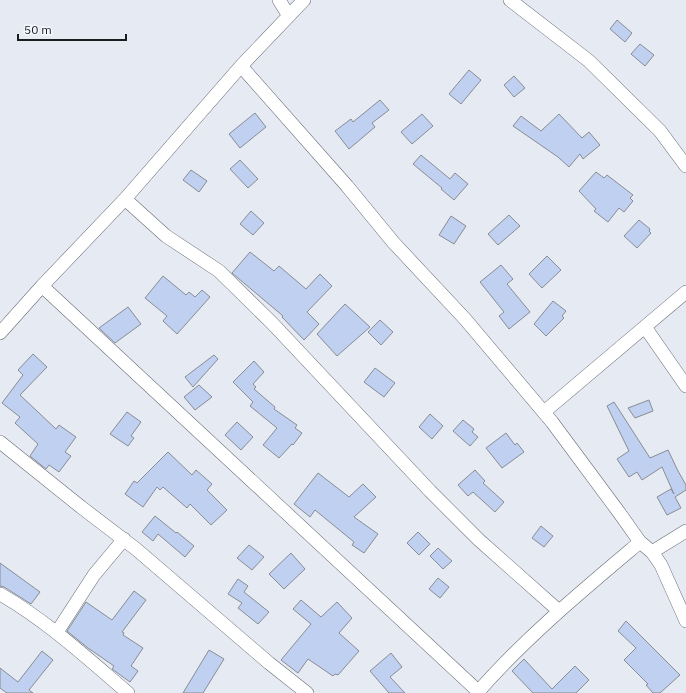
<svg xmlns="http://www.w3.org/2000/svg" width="686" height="693" viewBox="0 0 686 693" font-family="'IBM Plex Sans',sans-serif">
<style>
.building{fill:#c0d0f0;stroke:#888c94}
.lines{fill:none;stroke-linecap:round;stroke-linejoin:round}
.minor-casing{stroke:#656971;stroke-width:14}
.minor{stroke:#fff;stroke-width:13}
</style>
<rect width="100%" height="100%" fill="#e6eaf3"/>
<path class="building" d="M 617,20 L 632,33 L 625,42 L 610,29 Z
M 640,44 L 654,55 L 645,66 L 631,54 Z
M 469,70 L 481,80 L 461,104 L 449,94 Z
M 514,76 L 525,88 L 514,97 L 504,85 Z
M 380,100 L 389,110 L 372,123 L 375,127 L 349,149 L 335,131 L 351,119 L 353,122 Z
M 255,113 L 266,127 L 240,148 L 229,134 Z
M 422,114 L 433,126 L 412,144 L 401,132 Z
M 559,114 L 582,138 L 589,132 L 600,145 L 583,159 L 580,154 L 569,167 L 558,157 L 513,126 L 521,116 L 541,131 Z
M 421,155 L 450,179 L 455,173 L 468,184 L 454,200 L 441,189 L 442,188 L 413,164 Z
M 240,160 L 258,179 L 248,188 L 230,169 Z
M 191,170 L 207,181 L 199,192 L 183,180 Z
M 596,172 L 604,178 L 607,175 L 633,195 L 630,198 L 633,201 L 624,212 L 619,208 L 608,222 L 594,211 L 596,209 L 579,191 Z
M 251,211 L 264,223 L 253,235 L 240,224 Z
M 509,215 L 520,226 L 498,245 L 488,234 Z
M 451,216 L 466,226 L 454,244 L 439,235 Z
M 639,220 L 650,229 L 649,231 L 651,233 L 637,248 L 624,236 Z
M 250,252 L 274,271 L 279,266 L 306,289 L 320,274 L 332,286 L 307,312 L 319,324 L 304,340 L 282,317 L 283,316 L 232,273 Z
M 547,256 L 561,270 L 542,288 L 529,274 Z
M 501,265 L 513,279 L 507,284 L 530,312 L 509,329 L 499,316 L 504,312 L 480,282 Z
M 163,276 L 186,295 L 189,292 L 195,297 L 202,290 L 210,297 L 177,334 L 163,321 L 167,316 L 145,298 Z
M 553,301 L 566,311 L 562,316 L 564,318 L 546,336 L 534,324 Z
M 345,304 L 370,327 L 337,356 L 317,334 Z
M 128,307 L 141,324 L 115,343 L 99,328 Z
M 380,320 L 393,332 L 381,345 L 368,332 Z
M 33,354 L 47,367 L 20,395 L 56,429 L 59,425 L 76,437 L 65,452 L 71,456 L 59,472 L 49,465 L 46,469 L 30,456 L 38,444 L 15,423 L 20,417 L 2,403 L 23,375 L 18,370 Z
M 214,355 L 218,359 L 193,387 L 185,377 Z
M 254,361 L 264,372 L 253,384 L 256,387 L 254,389 L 275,407 L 274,409 L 297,425 L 295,428 L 302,433 L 293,445 L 292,444 L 279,458 L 263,445 L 277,428 L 250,406 L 253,402 L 233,382 Z
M 375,368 L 395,383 L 384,397 L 364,382 Z
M 199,385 L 212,397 L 195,410 L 184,397 Z
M 649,400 L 653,411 L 635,418 L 628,408 Z
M 614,402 L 650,458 L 668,450 L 678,471 L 686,485 L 686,490 L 675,497 L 681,508 L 667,515 L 657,497 L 671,489 L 674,494 L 662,467 L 642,480 L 637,472 L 629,477 L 617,459 L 629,451 L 607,406 Z
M 127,412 L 141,422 L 131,436 L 134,438 L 128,446 L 110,434 Z
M 430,414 L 443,426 L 432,439 L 419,427 Z
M 463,420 L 474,429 L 472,432 L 478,437 L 470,446 L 453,431 Z
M 237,422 L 253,437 L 241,450 L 225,435 Z
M 506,433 L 515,445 L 517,443 L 524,452 L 502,468 L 486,448 Z
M 168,452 L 192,475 L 196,470 L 212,484 L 207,490 L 227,510 L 211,525 L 190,504 L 187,508 L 163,487 L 160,490 L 157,487 L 143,507 L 125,494 L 134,481 L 137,483 Z
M 475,470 L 485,481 L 483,483 L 504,502 L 495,512 L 473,492 L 468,496 L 458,485 Z
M 318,473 L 349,497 L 363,484 L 376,497 L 354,517 L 378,534 L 364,553 L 352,545 L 354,542 L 315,510 L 310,517 L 294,504 Z
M 155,516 L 176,533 L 177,532 L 194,546 L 185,557 L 158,534 L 153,541 L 142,532 Z
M 541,526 L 553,536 L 544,547 L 532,538 Z
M 418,532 L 430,544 L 419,555 L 407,543 Z
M 249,545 L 264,557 L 252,570 L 237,558 Z
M 438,548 L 452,561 L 443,569 L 430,556 Z
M 291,553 L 305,569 L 284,589 L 269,574 Z
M 0,563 L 40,592 L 31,604 L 4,587 L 0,586 Z
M 438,578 L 449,587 L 440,598 L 429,589 Z
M 238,579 L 248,586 L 244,592 L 269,612 L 258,624 L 238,608 L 242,603 L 228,594 Z
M 134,591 L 146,600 L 122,632 L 124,633 L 123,635 L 143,648 L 131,666 L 138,671 L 130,682 L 112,669 L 114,666 L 88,648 L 67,631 L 86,602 L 112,620 Z
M 301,600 L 321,617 L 337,602 L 352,618 L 339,633 L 359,651 L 338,675 L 335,674 L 333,676 L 308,659 L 298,673 L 281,660 L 311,624 L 293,609 Z
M 626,621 L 680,675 L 660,693 L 653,693 L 646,685 L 648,684 L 624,660 L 636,648 L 618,631 Z
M 209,650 L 224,659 L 203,693 L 183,693 Z
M 42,651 L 53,660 L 29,690 L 33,693 L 7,693 L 0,688 L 0,668 L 18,682 Z
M 391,653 L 402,667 L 390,677 L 405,693 L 389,693 L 370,671 Z
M 524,659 L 552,689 L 575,666 L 589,680 L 576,693 L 533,693 L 512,671 Z"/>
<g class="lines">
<g class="minor-casing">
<path id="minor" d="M 279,0 L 289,16
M 510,0 L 589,61 L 660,131 L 686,166
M 241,66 L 347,186 L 393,242 L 465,319 L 552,422 L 618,511 L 640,542 L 652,552 L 661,565 L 686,621
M 125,199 L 166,236 L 219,271 L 272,323 L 430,491 L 479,540 L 559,611
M 42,286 L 480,693
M 645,327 L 686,386
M 0,333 L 42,286 L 125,199 L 241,66 L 304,0
M 544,412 L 686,292
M 0,442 L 81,507 L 136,549 L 269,663 L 307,693
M 652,552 L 686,531
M 0,594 C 47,621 87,658 128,693
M 57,632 L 94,575 L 124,539
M 477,693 C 526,637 583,590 640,542"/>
</g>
<use href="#minor" class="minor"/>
</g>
<path d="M18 34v6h108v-6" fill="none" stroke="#1b1c20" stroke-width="2"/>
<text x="24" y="34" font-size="12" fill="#1b1c20" stroke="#f4f7ff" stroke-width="3" paint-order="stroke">50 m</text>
</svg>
